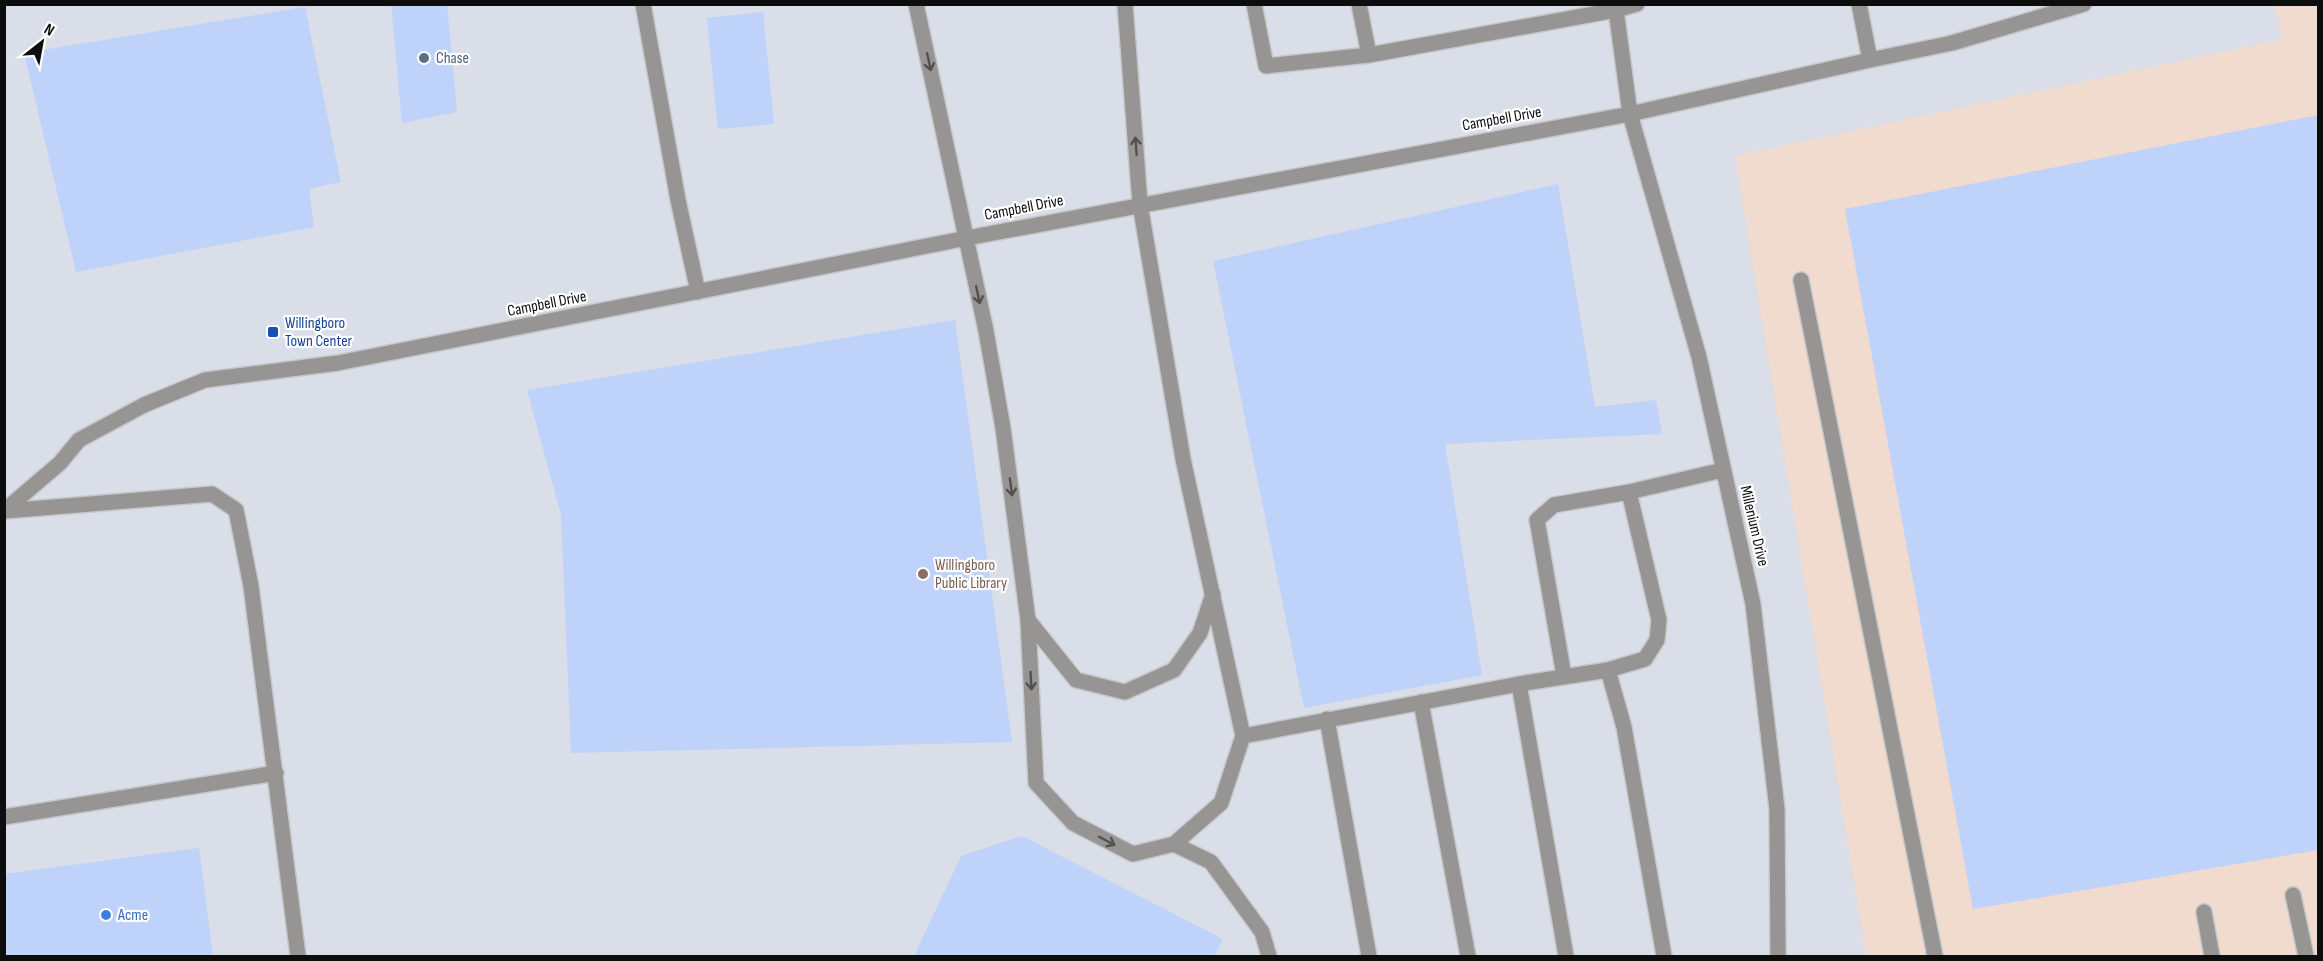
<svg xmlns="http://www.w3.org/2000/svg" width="2323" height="961" viewBox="0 0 2323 961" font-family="'Sofia Sans Condensed',sans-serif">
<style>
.built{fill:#d9dee8}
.industrial{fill:#f1dbce}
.building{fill:#bed2fa}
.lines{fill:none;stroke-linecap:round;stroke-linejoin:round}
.lane-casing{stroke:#c6c7c9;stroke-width:18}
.street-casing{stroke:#c6c7c9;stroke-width:18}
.lane{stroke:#969594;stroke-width:15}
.street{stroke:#969594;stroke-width:15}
.oneway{stroke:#525151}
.service-dot{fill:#5c6f8a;stroke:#fff;stroke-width:2}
.transit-dot{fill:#1a4fb4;stroke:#fff;stroke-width:2}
.education-dot{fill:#8d6e63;stroke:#fff;stroke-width:2}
.shop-dot{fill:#3f7fe0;stroke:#fff;stroke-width:2}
.labels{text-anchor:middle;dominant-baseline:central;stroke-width:4.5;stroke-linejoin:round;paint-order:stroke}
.service-label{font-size:16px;fill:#4e5e75;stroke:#fff;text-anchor:start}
.street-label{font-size:16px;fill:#0d0d0e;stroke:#fff}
.transit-label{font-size:16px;fill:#164399;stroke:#fff;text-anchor:start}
.education-label{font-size:16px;fill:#785e54;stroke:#fff;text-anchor:start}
.shop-label{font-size:16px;fill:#366cbe;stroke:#fff;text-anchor:start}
</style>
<rect width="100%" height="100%" fill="#e9eaed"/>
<path class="built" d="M 5,5 L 2318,5 L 2318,956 L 5,956 Z"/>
<path class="industrial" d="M 2274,5 L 2318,5 L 2318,956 L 1866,956 L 1735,156 L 2283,39 Z"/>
<path class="building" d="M 391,4 L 447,4 L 457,112 L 402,123 Z
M 305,7 L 341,182 L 309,189 L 314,227 L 76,272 L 24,53 Z
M 763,12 L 774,124 L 718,129 L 707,18 Z
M 2318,115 L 2318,850 L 1973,909 L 1845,209 Z
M 1558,184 L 1595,407 L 1656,400 L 1662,434 L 1445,444 L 1482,675 L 1304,708 L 1213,261 Z
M 955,320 L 1012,742 L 571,753 L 561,515 L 527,390 Z
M 1022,836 L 1223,939 L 1214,956 L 914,956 L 961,856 Z
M 199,848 L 213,956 L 4,956 L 4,874 Z"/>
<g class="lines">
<g class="lane-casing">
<path id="lane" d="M 643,4 L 678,200 L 698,292
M 916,4 L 986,331 L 1003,428 L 1028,620 L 1036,783 L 1073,823 L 1133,854 L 1174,844 L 1221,803 L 1243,736 L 1183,459 L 1140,204 L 1125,4
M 1254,4 L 1266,66 L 1369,55
M 1359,4 L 1369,55 L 1616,10
M 1637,4 L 1616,10 L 1630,114 L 1699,357 L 1753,604 L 1777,809 L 1778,956
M 1859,4 L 1870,60
M 1801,280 L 1935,956
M 4,511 L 60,463 L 79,440 L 144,405 L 205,380 L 338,363 L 967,238 L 1630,114 L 1870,60 L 1952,43 L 2084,4
M 5,511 L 212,494 L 236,510 L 251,586 L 298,956
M 1608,670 L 1645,659 L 1657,640 L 1659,620 L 1629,492
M 1564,676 L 1537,520 L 1554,505 L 1629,492 L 1723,470
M 1519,684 L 1566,956
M 1421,702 L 1468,956
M 1327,719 L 1369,956
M 1243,736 L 1519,684 L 1608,670 L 1624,727 L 1664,956
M 4,817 L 276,773
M 1174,844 L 1211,862 L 1262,932 L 1269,956
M 2293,895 L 2306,956
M 2204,912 L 2212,956"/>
</g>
<g class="street-casing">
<path id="street" d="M 1028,620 L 1076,680 L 1125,692 L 1174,670 L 1200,633 L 1213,594"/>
</g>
<use href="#lane" class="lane"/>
<use href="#street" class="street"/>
</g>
<defs><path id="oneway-shaft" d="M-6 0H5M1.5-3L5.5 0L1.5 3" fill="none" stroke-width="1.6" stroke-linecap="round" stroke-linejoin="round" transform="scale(1.5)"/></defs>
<g class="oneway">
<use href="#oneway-shaft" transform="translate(929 62) rotate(78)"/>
<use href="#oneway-shaft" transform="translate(1136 146) rotate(-94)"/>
<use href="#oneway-shaft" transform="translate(978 295) rotate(78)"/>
<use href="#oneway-shaft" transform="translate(1011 487) rotate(82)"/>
<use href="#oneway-shaft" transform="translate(1031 681) rotate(87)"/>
<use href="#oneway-shaft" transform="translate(1107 841) rotate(28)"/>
</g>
<circle class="service-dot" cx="424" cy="58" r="6"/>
<rect class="transit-dot" x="267" y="326" width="12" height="12" rx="3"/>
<circle class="education-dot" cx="923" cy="574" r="6"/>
<circle class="shop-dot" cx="106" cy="915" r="6"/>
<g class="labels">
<g class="service-label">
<text x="436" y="58">Chase</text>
</g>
<g class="street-label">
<text transform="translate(1502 119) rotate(-10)">Campbell Drive</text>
<text transform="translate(1024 208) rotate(-11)">Campbell Drive</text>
<text transform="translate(547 304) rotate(-11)">Campbell Drive</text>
<text transform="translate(1754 526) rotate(77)">Millenium Drive</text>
</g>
<g class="transit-label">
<text x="285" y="323">Willingboro<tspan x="285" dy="18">Town Center</tspan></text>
</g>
<g class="education-label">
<text x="935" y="565">Willingboro<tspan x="935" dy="18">Public Library</tspan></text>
</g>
<g class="shop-label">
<text x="118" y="915">Acme</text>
</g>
</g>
<rect width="2323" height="961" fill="none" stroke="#0d0d0e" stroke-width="12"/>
<g transform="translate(42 42) rotate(31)" stroke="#ffffff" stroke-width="4.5" paint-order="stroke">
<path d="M0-4.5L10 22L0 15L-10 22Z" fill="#0d0d0e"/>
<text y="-9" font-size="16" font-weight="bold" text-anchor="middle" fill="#0d0d0e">N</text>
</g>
</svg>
